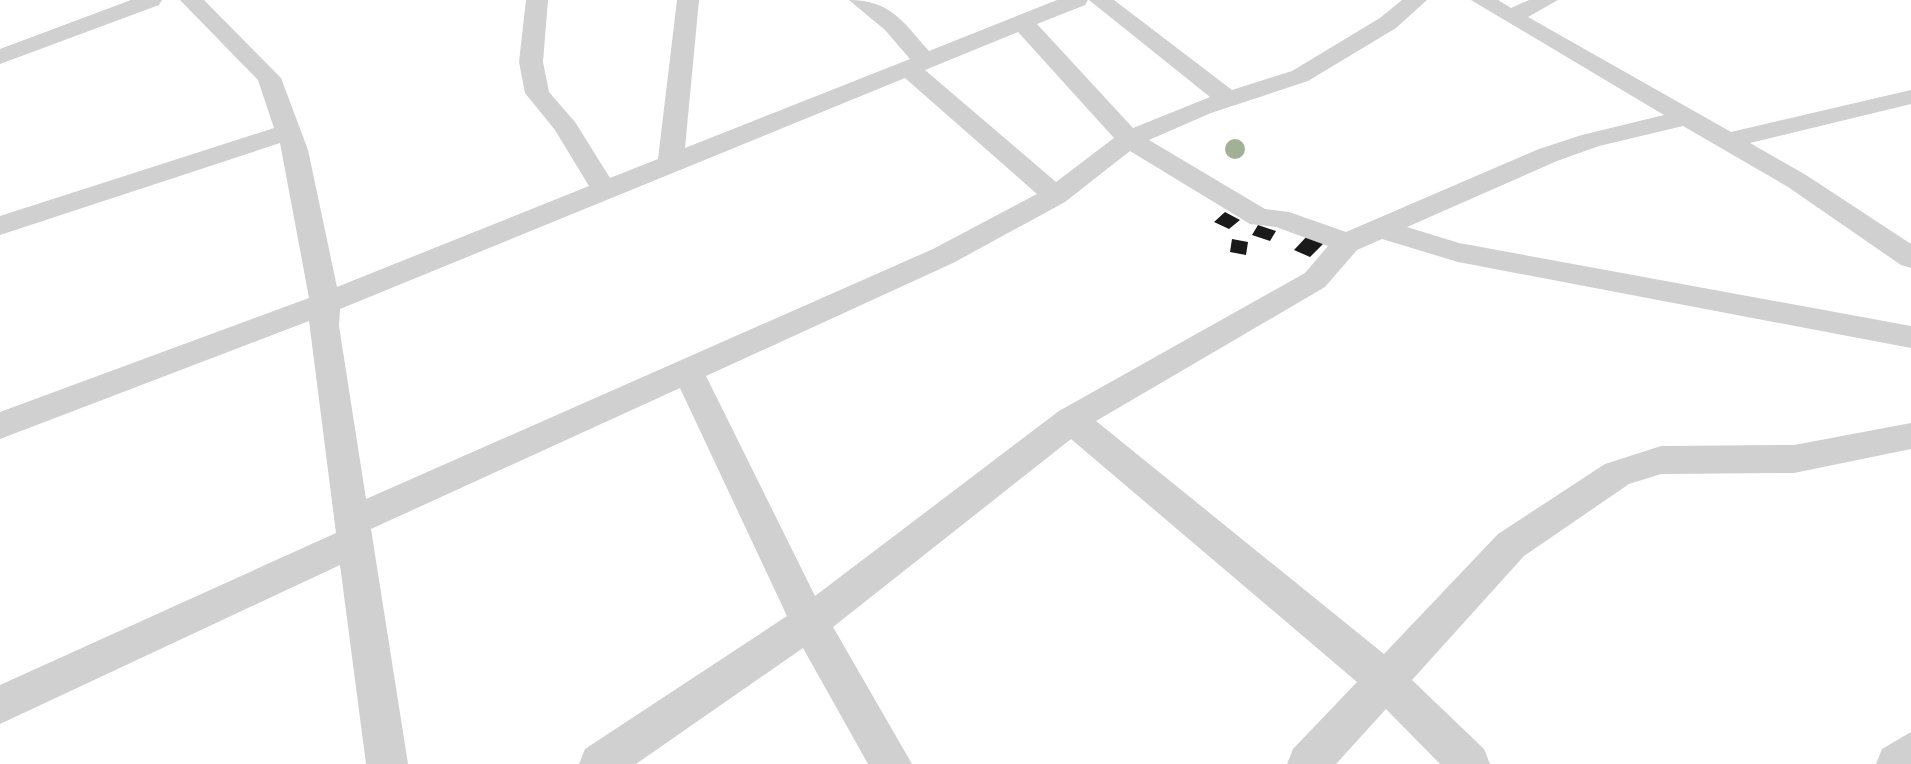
<svg xmlns="http://www.w3.org/2000/svg" width="1911" height="764" viewBox="0 0 1911 764" font-family="Figtree,sans-serif">
<style>
.building{fill:#1a1a1a}
.lines{fill:none;stroke-linecap:round;stroke-linejoin:round}
.minor{fill:#d0d0d0;fill-rule:evenodd}
.tree{fill:#a2b095}
</style>
<rect width="100%" height="100%" fill="#fff"/>
<path class="building" d="M 1225,212 L 1240,220 L 1229,229 L 1214,222 Z
M 1258,225 L 1276,231 L 1270,241 L 1252,235 Z
M 1309,234 L 1325,242 L 1310,257 L 1294,250 Z
M 1232,239 L 1248,242 L 1246,255 L 1230,252 Z"/>
<g class="lines">
<path class="minor" d="M 131,0 L 162,0 L 159,5 L 0,64 L 0,49 Z
M 180,0 L 204,0 L 281,78 L 308,150 L 337,287 L 589,186 L 555,130 L 525,93 L 519,62 L 526,0 L 548,0 L 543,62 L 549,92 L 575,122 L 610,178 L 658,159 L 677,0 L 699,0 L 685,148 L 910,59 L 885,30 L 849,0 C 891,0 903,22 929,51 L 1057,0 L 1088,0 L 1085,5 L 1037,24 L 1133,128 L 1210,97 L 1089,0 L 1114,0 L 1232,90 L 1292,71 L 1380,18 L 1402,0 L 1427,0 L 1396,28 L 1308,81 L 1211,113 L 1149,140 L 1265,209 L 1289,212 L 1346,232 L 1539,149 L 1582,135 L 1664,115 L 1471,0 L 1498,0 L 1511,8 L 1529,0 L 1558,0 L 1528,17 L 1731,132 L 1911,90 L 1911,104 L 1750,143 L 1806,175 L 1911,244 L 1911,268 L 1901,265 L 1788,187 L 1683,126 L 1599,146 L 1557,161 L 1407,227 L 1459,243 L 1911,326 L 1911,348 L 1458,262 L 1382,239 L 1357,250 L 1325,287 L 1096,421 L 1384,654 L 1498,534 L 1605,464 L 1661,446 L 1794,445 L 1911,423 L 1911,449 L 1794,473 L 1661,474 L 1629,484 L 1524,556 L 1412,680 L 1484,749 L 1490,764 L 1440,764 L 1386,709 L 1336,764 L 1287,764 L 1293,749 L 1357,682 L 1071,439 L 833,627 L 912,764 L 868,764 L 803,648 L 636,764 L 579,764 L 585,749 L 787,616 L 680,388 L 371,529 L 408,764 L 366,764 L 340,565 L 0,724 L 0,685 L 336,533 L 309,321 L 0,439 L 0,412 L 309,298 L 280,143 L 0,235 L 0,216 L 274,128 L 258,80 ZM 1018,32 L 1114,138 L 1056,182 L 925,70 ZM 905,78 L 1037,194 L 933,249 L 366,499 L 339,326 L 340,309 ZM 1130,151 L 1250,224 L 1276,227 L 1328,246 L 1305,273 L 1059,411 L 815,596 L 706,376 L 953,263 L 1065,202 Z
M 1911,732 L 1911,764 L 1876,764 L 1882,749 Z"/>
</g>
<circle class="tree" cx="1235" cy="149" r="10"/>
</svg>
